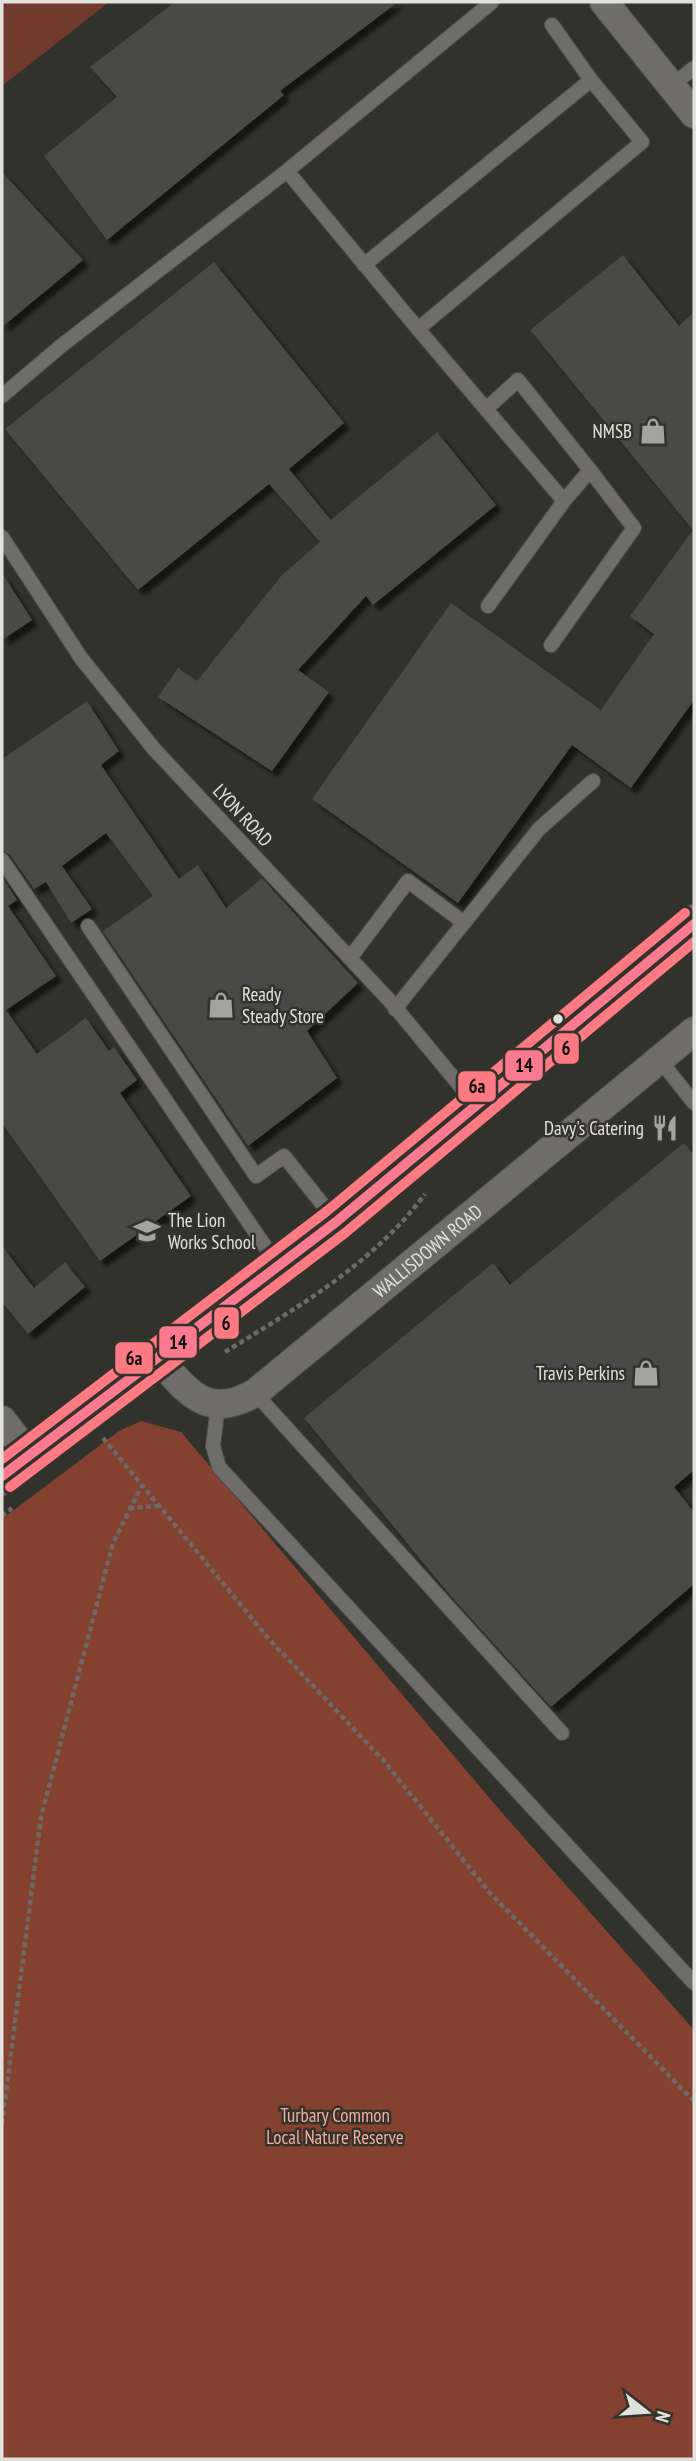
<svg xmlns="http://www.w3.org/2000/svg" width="696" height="2461" viewBox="0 0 696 2461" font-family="'PT Sans Narrow',sans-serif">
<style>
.green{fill:#713a2c}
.forest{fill:#854130}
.building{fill:#494a46;filter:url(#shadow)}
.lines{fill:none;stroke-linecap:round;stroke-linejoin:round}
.service-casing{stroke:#4d4d4a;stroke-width:16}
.minor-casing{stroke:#4d4d4a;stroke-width:30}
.primary-casing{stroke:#4d4d4a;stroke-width:40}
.path{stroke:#6c6b69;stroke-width:4.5;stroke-dasharray:5 3.5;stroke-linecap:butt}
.service{stroke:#6e6d6b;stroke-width:14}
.minor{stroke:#6e6d6b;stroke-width:28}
.primary{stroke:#6e6e6a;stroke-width:38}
.bus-1-casing{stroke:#34332b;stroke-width:16}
.bus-2-casing{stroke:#34332b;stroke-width:16}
.bus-3-casing{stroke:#34332b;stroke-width:16}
.bus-1{stroke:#fc7a8f;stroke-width:10}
.bus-2{stroke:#fe7a82;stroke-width:10}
.bus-3{stroke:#fe7a82;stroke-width:10}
.bus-dot{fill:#e2e2dd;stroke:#34332b;stroke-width:2.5}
.labels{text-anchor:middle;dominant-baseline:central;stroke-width:5;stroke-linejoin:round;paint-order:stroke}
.poi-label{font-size:19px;fill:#e2e2dd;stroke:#34332b;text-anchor:end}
.street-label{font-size:19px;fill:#e2e2dd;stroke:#34332b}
.park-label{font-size:19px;fill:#f2ad9c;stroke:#34332b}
.line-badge{stroke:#34332b;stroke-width:2.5}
.pale-badge-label{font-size:19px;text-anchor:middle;font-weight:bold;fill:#111}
</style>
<defs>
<filter id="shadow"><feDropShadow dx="6" dy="6" stdDeviation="2" flood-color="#0009"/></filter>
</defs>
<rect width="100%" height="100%" fill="#32322d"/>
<path class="green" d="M 2,2 L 109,2 L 2,86 Z"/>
<path class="forest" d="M 141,1421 L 181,1432 L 497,1807 L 694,2030 L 694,2459 L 2,2459 L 2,1519 L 119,1431 Z"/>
<path class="building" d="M 175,2 L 398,2 L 280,91 L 284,95 L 107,240 L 44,156 L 117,97 L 90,67 Z
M 2,172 L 83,260 L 2,327 Z
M 623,255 L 679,326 L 694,312 L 694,700 L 631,788 L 572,745 L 458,903 L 312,799 L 451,603 L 601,710 L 654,634 L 630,616 L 693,530 L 530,330 Z
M 214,262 L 344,423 L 289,469 L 331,520 L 437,432 L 496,505 L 373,605 L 366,596 L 298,670 L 329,692 L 272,771 L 158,697 L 178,668 L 197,681 L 282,575 L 320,542 L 269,484 L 138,590 L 5,429 Z
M 2,573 L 32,620 L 2,640 Z
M 87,701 L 119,751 L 101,765 L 179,879 L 198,865 L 226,908 L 262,878 L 358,983 L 307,1031 L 337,1078 L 248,1146 L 103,931 L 153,896 L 106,833 L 62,866 L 92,909 L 71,923 L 46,882 L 34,889 L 10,855 L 2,850 L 2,759 Z
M 2,877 L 17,900 L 8,906 L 56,976 L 6,1010 L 37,1054 L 86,1018 L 109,1051 L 114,1047 L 137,1080 L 120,1093 L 191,1196 L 100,1261 L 2,1123 Z
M 684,1143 L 694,1155 L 694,1470 L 674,1487 L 694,1512 L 694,1584 L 551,1707 L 450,1595 L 304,1418 L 493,1263 L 510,1285 Z
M 2,1246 L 34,1288 L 65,1262 L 85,1287 L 28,1334 L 2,1302 Z"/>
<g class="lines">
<g class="service-casing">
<path id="service" d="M 552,25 L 591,80
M 671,86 L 694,68
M 287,171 L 492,2
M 418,329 L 564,501 L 488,606
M 2,396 L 61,346 L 287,171 L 418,329 L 642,142 L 591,80 L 364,265
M 486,409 L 518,380 L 590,470 L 564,501
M 2,537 L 81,658 L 154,749 L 390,1001 L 475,1104
M 551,645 L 634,528 L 590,470
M 2,860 L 277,1264
M 88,926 L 256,1176 L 284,1156 L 335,1220
M 350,958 L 408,881 L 463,922
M 395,1009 L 539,829 L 593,781
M 659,1059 L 694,1103
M 255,1393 L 562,1733
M 218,1405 L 213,1446 L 219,1467 L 694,1983"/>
</g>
<g class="minor-casing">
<g id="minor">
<path d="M 604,2 L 694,114"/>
<path id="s1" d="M 156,1356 C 187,1391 206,1421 255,1393 L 694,1031"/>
<path d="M 2,1420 L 29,1455"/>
</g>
</g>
<g class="primary-casing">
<path id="primary" d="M 2,1476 L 336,1222 L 694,924"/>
</g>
<path class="path" d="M 225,1352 C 298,1307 373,1264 425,1194
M 103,1438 L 269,1639 L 383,1760 L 490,1893 L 694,2101
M 129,1508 L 157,1506
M 2,1516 L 12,1508
M 2,2124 L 41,1817 L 113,1543 L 141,1487"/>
<use href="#service" class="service"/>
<use href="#minor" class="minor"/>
<use href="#primary" class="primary"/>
<g class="bus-1-casing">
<path id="bus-1" d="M 2,1476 L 336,1222 L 694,924"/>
</g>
<g class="bus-2-casing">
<path id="bus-2" d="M 10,1487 L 345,1233 L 694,942"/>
</g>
<g class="bus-3-casing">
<path id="bus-3" d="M 2,1459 L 327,1211 L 685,913"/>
</g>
<use href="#bus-1" class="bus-1"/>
<use href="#bus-2" class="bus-2"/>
<use href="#bus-3" class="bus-3"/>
</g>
<defs>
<g id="shop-bare" transform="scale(2.1)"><path d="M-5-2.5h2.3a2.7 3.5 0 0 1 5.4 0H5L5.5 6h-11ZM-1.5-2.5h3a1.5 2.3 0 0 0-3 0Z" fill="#a4a49f" stroke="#34332b" stroke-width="2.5" paint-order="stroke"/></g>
<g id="restaurant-bare" transform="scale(2.1)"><path d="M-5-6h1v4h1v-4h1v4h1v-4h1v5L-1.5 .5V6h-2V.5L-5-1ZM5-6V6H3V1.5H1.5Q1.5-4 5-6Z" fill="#a4a49f" stroke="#34332b" stroke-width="2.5" paint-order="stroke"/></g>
<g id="school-bare" transform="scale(2.1)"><path d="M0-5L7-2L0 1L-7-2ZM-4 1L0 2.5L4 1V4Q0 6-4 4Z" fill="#a4a49f" stroke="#34332b" stroke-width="2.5" paint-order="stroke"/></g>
</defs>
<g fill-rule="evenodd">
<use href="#shop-bare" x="653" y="431"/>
<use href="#shop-bare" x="221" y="1005"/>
<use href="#restaurant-bare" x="665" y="1128"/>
<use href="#school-bare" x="147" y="1231"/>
<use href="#shop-bare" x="646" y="1373"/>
</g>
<circle class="bus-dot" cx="558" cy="1019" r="6"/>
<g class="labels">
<g class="poi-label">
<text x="632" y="431">NMSB</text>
<text x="242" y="994" text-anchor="start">Ready<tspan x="242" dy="22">Steady Store</tspan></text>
<text x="644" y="1128">Davy's Catering</text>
<text x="168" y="1220" text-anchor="start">The Lion<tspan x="168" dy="22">Works School</tspan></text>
<text x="625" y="1373">Travis Perkins</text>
</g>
<g class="street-label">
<text transform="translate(243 815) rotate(47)">LYON ROAD</text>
<text stroke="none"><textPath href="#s1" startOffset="343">WALLISDOWN ROAD</textPath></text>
</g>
<g class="park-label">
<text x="335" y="2115">Turbary Common<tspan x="335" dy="22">Local Nature Reserve</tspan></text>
</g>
</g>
<g class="line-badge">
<rect x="553" y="1032" width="27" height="33" rx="7" fill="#fe7a82"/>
<rect x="504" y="1049" width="40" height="33" rx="7" fill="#fc7a8f"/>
<rect x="457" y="1070" width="40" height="33" rx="7" fill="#fe7a82"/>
<rect x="213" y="1306" width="27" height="34" rx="7" fill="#fe7a82"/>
<rect x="158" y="1325" width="40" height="34" rx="7" fill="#fc7a8f"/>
<rect x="114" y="1341" width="40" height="34" rx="7" fill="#fe7a82"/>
</g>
<g class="pale-badge-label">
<text x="566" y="1055">6</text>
<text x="524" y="1072">14</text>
<text x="477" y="1093">6a</text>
<text x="226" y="1330">6</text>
<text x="178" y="1349">14</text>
<text x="134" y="1365">6a</text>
</g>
<rect width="696" height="2461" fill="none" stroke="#e2e2dd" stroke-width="7"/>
<g transform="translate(647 2412) rotate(107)" stroke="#34332b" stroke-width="5" paint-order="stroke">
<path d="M0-5L12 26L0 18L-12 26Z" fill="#e2e2dd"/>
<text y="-10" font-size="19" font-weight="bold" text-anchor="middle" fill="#e2e2dd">N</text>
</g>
</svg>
